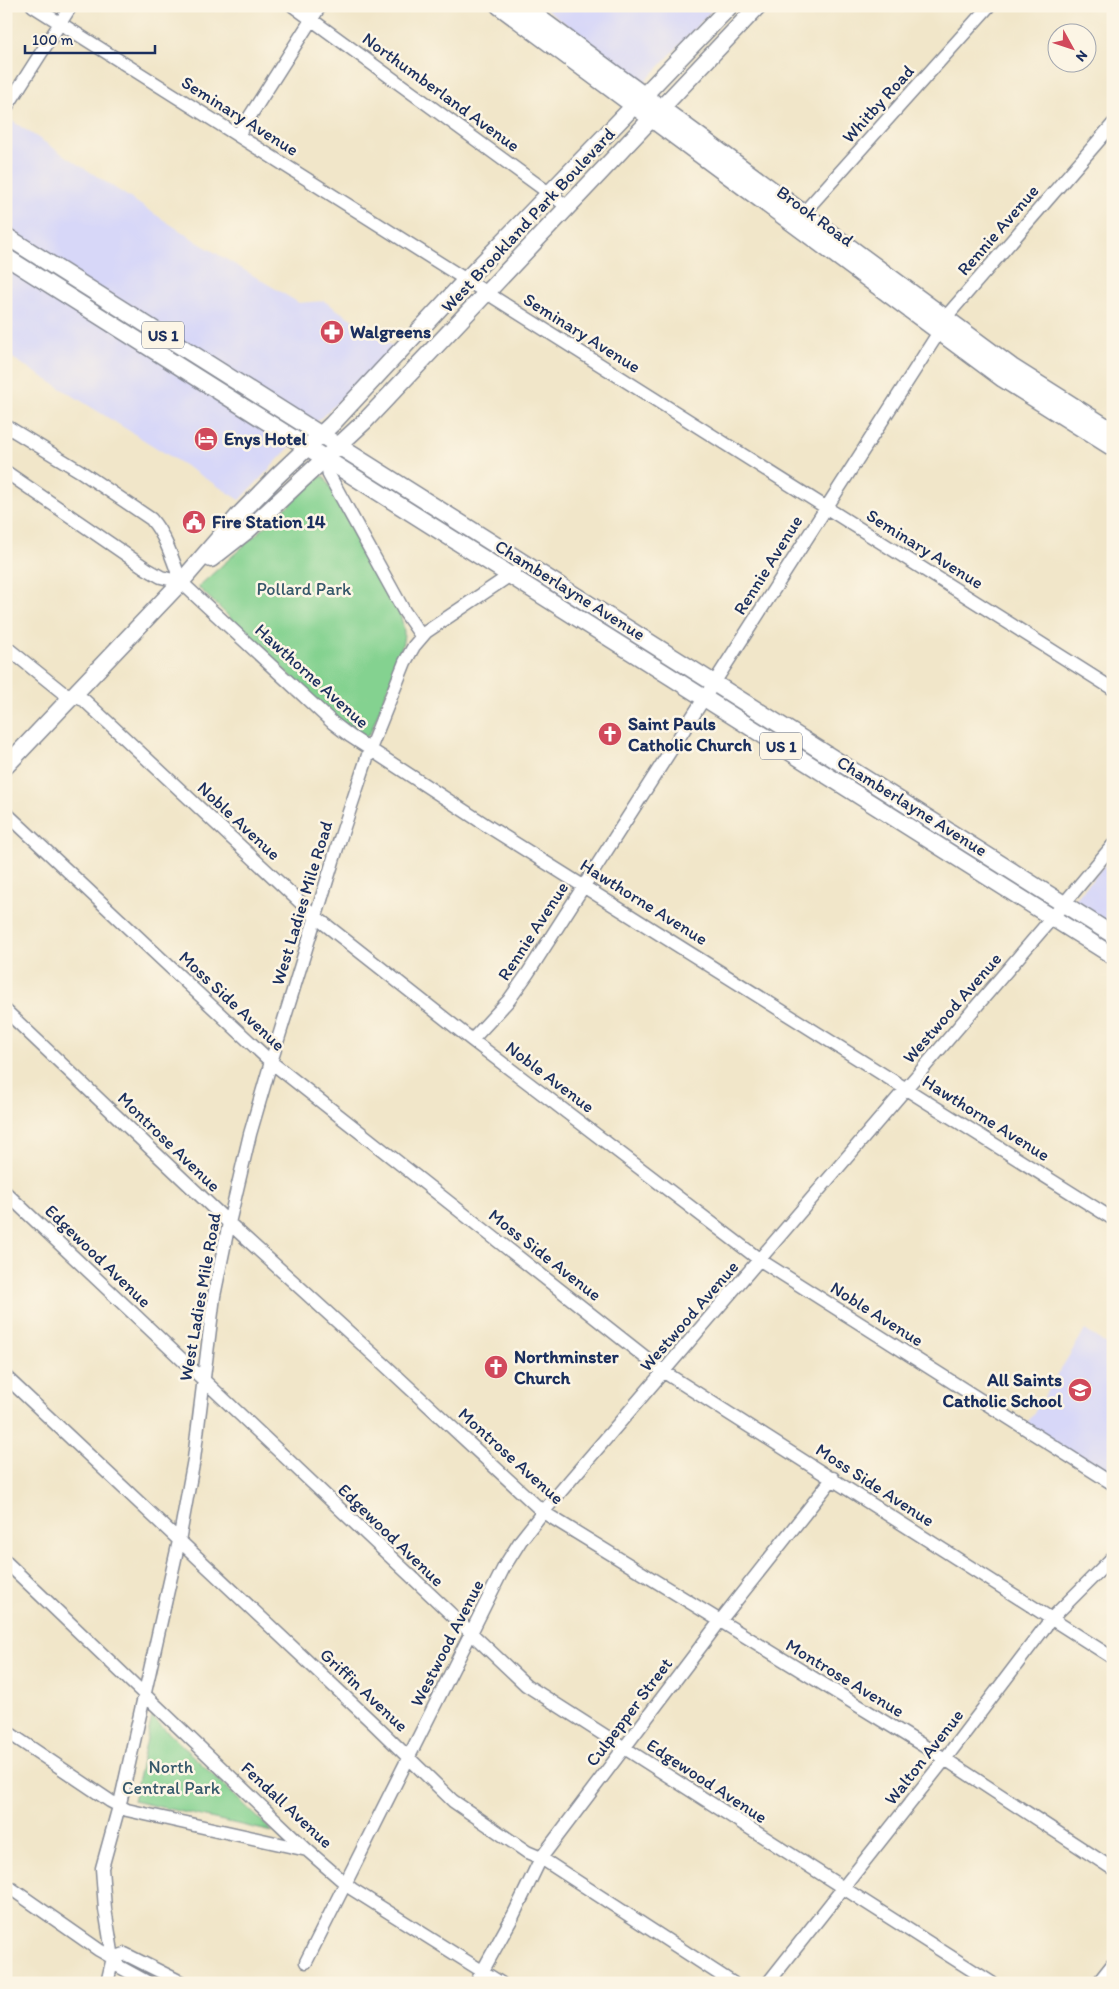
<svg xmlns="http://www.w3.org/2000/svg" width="1119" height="1989" viewBox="0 0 1119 1989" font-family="Itim,sans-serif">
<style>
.built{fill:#d7d7f8}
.green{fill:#84d290;stroke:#508077}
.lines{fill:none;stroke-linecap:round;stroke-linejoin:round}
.minor-casing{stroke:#868a94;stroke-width:15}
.major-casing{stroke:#868a94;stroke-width:19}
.minor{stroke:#fff;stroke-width:12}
.major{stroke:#fff;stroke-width:16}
.labels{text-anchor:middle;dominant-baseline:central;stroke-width:5;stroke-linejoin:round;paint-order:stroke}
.shield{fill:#fcf5e5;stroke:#5e6a86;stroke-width:1}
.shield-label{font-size:16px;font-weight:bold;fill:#1b2f5e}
.street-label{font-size:18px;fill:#1b2f5e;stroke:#fcf5e5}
.poi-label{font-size:18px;font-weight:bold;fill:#1b2f5e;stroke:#fcf5e5;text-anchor:start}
.park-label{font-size:18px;fill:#35586a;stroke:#fcf5e5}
</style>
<rect width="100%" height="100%" fill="#fcf5e5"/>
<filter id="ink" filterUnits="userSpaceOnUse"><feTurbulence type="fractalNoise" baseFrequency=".02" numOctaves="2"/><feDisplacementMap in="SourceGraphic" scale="10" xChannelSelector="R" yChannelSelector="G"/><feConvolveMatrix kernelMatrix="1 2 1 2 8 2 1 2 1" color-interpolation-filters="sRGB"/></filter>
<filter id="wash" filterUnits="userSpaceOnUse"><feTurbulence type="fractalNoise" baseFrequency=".0096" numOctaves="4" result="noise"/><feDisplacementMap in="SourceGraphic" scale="20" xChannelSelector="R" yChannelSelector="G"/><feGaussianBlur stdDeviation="1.12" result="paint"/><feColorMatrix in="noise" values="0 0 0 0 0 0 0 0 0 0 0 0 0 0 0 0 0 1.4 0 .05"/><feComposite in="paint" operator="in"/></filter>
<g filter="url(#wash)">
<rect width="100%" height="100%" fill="#f1e6c9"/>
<path class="built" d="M 542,6 L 716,6 L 644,83 Z
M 6,117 L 199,243 L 299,303 L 324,301 L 395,348 L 289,448 L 240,500 L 6,354 Z
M 1113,856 L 1113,926 L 1073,902 Z
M 1085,1330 L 1113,1349 L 1113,1479 L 1023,1430 Z"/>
<path class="green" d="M 6,241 L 302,432 L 6,251 Z
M 324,476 L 398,609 C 401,616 403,624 404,632 C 404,654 380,706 372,729 L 369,735 L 363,738 L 339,722 L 198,587 L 320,477 Z
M 152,1717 L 273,1832 L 133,1801 Z"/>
</g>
<g filter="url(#ink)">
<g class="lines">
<g class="minor-casing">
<path id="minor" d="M 33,6 L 1113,689
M 293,6 L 568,207
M 6,108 L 71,6
M 238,135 L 320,6
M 798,219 L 989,6
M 6,426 L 80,471 L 151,519 C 166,536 173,561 181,582
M 326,459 L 329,475 L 404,611 L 422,637
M 6,472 L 147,569 L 161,577 L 181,582 L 333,723 L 350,736 L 486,825 L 1113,1219
M 6,647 L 62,692 L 84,700 L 316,917 L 472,1040 L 760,1260 L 1113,1484
M 6,813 L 271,1062 L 664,1372 L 1113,1658
M 6,1011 L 229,1223 L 387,1367 L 543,1512 L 945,1759 L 1113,1869
M 472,1040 L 509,1000 L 528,973 L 939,332 L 945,318 L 1113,124
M 6,1193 L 526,1685 L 992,1983
M 6,1377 L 374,1724 L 453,1801 L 527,1852 L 541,1858 L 733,1983
M 6,1562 L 307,1850 L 352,1889 L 501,1983
M 6,1731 L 110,1801 L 127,1810 L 307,1850
M 6,1885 L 99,1950 L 113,1958 L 118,1966 L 149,1983
M 113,1958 L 125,1954 L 183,1983
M 306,1962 L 504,1567 L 521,1540 L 543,1512 L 1052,918 L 1113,845
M 107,1983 L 113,1958 L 105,1909 L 102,1868 L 121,1799 L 179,1541 L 194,1459 L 214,1296 L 229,1223 L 250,1134 L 271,1062 L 337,848 L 370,749 L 405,662 L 414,646 L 426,632 L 515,572
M 476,1983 L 513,1916 L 541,1858 L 720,1621 L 833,1478
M 768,1983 L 945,1759 L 1051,1619 L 1113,1557
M 1098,1983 L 1113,1964"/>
</g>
<g class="major-casing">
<path id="major" d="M 499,6 L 1003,379 L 1113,448
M 523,6 L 1012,367 L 1113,431
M 6,236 L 1113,935
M 6,257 L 1113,956
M 211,559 L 248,530 L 365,421 L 758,6
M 6,766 L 181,582 L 238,516 L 277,476 L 332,424 L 465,281 L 730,6"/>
</g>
<use href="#minor" class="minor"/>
<use href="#major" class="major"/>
</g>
</g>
<defs>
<g id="pharmacy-disc" transform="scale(1.25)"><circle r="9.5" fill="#d1495b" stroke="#fcf5e5"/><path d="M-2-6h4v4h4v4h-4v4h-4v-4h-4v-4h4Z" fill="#fff"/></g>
<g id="hotel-disc" transform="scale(1.25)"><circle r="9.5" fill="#d1495b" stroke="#fcf5e5"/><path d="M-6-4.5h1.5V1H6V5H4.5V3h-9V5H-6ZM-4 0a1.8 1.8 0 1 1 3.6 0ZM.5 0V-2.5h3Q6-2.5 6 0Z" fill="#fff"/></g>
<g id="civic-disc" transform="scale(1.25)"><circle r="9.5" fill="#d1495b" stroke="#fcf5e5"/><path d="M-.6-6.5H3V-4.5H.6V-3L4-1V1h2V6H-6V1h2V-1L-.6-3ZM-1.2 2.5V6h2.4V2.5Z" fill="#fff"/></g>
<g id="church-disc" transform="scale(1.25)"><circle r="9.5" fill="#d1495b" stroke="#fcf5e5"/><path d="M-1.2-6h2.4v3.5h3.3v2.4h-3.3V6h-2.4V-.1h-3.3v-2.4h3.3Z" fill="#fff"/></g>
<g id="school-disc" transform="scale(1.25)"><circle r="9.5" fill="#d1495b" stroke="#fcf5e5"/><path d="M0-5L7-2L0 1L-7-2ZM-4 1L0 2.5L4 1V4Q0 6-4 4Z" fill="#fff"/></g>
</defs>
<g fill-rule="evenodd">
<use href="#pharmacy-disc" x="332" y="332"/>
<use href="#hotel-disc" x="206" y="439"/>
<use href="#civic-disc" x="194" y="522"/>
<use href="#church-disc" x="610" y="734"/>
<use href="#church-disc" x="496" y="1367"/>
<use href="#school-disc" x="1080" y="1390"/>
</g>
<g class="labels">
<g class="shield">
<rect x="142" y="321.5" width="42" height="27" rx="4"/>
<rect x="760" y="732.5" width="42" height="27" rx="4"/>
</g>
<g class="shield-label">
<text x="163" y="335">US 1</text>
<text x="781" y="746">US 1</text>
</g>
<g class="street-label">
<text transform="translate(441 92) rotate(36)">Northumberland Avenue</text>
<text transform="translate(878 104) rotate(-48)">Whitby Road</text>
<text transform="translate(240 116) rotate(32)">Seminary Avenue</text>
<text transform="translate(815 216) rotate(36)">Brook Road</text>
<text transform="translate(528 220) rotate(-47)">West Brookland Park Boulevard</text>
<text transform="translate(998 230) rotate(-49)">Rennie Avenue</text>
<text transform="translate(582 333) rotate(32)">Seminary Avenue</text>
<text transform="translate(925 549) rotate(32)">Seminary Avenue</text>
<text transform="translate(768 565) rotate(-58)">Rennie Avenue</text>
<text transform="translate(570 590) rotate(32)">Chamberlayne Avenue</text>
<text transform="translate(312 676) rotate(42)">Hawthorne Avenue</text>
<text transform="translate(912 806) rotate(32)">Chamberlayne Avenue</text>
<text transform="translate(239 821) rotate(43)">Noble Avenue</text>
<text transform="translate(644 902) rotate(32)">Hawthorne Avenue</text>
<text transform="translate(302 903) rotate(-73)">West Ladies Mile Road</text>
<text transform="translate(533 931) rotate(-57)">Rennie Avenue</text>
<text transform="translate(232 1001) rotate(43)">Moss Side Avenue</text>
<text transform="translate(952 1008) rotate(-49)">Westwood Avenue</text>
<text transform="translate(550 1077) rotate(37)">Noble Avenue</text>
<text transform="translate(986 1118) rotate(32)">Hawthorne Avenue</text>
<text transform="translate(169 1142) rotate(44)">Montrose Avenue</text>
<text transform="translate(545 1255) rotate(38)">Moss Side Avenue</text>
<text transform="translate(98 1256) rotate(44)">Edgewood Avenue</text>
<text transform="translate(200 1297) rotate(-80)">West Ladies Mile Road</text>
<text transform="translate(877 1314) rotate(32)">Noble Avenue</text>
<text transform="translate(689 1316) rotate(-49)">Westwood Avenue</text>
<text transform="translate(511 1456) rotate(42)">Montrose Avenue</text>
<text transform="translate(875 1485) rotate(33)">Moss Side Avenue</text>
<text transform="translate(391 1535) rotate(44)">Edgewood Avenue</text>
<text transform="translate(447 1643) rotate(-63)">Westwood Avenue</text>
<text transform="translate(845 1678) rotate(31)">Montrose Avenue</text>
<text transform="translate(364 1690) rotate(43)">Griffin Avenue</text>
<text transform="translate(629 1712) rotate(-53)">Culpepper Street</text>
<text transform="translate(924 1757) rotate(-52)">Walton Avenue</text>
<text transform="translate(707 1781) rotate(33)">Edgewood Avenue</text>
<text transform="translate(287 1805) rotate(43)">Fendall Avenue</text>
</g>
<g class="poi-label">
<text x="350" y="332">Walgreens</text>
<text x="224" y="439">Enys Hotel</text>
<text x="212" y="522">Fire Station 14</text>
<text x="628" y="724">Saint Pauls<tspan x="628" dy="21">Catholic Church</tspan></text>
<text x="514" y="1357">Northminster<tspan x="514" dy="21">Church</tspan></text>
<text x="1062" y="1380" text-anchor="end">All Saints<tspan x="1062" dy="21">Catholic School</tspan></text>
</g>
<g class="park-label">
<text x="304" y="589">Pollard Park</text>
<text x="171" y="1767">North<tspan x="171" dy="21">Central Park</tspan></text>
</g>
</g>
<rect width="1119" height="1989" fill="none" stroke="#fcf5e5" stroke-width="25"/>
<g transform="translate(1072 48) rotate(130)"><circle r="24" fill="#fcf5e5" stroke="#a2a6af"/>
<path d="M0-4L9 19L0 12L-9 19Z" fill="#d1495b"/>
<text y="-8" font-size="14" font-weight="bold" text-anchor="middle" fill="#1b2f5e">N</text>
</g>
<path d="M25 45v8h130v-8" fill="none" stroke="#1b2f5e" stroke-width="2.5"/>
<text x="32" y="45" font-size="15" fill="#1b2f5e" stroke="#fcf5e5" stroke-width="4" paint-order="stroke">100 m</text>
</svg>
